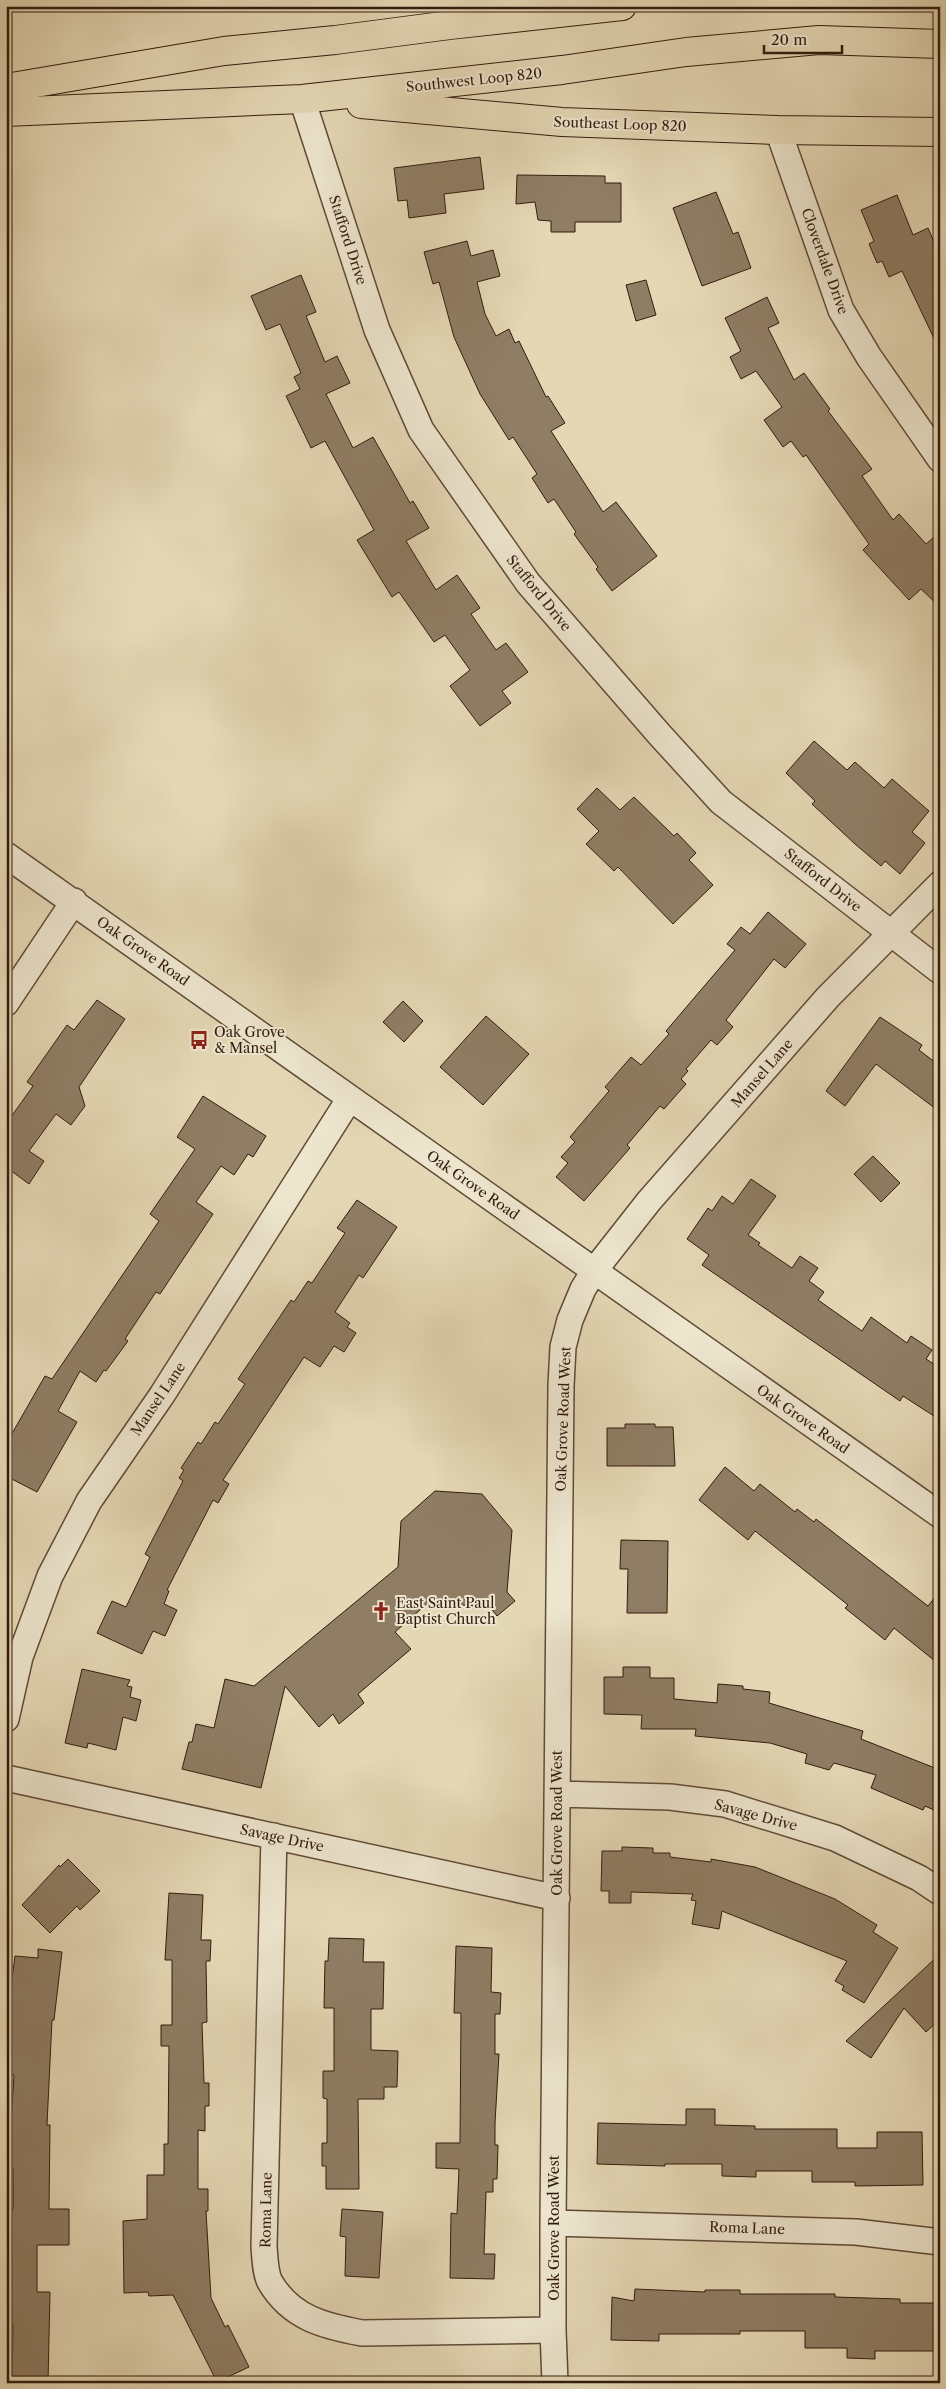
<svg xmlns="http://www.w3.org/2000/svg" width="946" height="2389" viewBox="0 0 946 2389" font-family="'Libre Caslon Text',serif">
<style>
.building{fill:#8f7d64;stroke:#331b0d}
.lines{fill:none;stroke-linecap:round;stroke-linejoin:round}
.minor-casing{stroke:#5f4a37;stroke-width:28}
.major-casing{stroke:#331b0d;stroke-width:30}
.highway-casing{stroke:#331b0d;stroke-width:30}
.minor{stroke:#ede5ce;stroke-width:25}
.major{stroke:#e4d7b4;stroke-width:28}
.highway{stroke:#e4d7b4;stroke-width:28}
.labels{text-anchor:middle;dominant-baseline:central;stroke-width:4;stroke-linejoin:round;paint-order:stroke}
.street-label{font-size:14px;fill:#331b0d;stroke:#ede5ce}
.poi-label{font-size:14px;fill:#331b0d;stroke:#ede5ce;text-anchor:start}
</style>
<rect width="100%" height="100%" fill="#e4d7b4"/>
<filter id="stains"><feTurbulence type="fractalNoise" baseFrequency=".004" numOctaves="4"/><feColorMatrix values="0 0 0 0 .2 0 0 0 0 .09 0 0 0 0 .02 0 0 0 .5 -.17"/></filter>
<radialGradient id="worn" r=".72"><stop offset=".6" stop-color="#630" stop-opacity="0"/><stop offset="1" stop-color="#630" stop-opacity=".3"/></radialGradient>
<path class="building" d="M 480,157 L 484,189 L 444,194 L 446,213 L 409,218 L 407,200 L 398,201 L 394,168 Z
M 517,175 L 605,176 L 605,183 L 621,183 L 621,222 L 575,222 L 575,232 L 551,232 L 551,221 L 538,220 L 535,202 L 516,204 Z
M 716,192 L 733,234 L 738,232 L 751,268 L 702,286 L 673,208 Z
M 897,195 L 913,235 L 928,228 L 940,256 L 940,351 L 902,271 L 889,277 L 882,261 L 877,263 L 869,244 L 874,241 L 861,210 Z
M 467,241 L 471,256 L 493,250 L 500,276 L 477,282 L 485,314 L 496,336 L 509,329 L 515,343 L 519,341 L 546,397 L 548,396 L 565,423 L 551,431 L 603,512 L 616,502 L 657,556 L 612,591 L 596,569 L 598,567 L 574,534 L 576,532 L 554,499 L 548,503 L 532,478 L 537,474 L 513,437 L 509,440 L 480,394 L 454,337 L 439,282 L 433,284 L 424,252 Z
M 301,275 L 316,312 L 306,316 L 325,362 L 337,356 L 350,383 L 326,394 L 353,448 L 373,437 L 410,503 L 413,501 L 429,528 L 406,541 L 436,590 L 457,575 L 480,608 L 471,614 L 496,650 L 506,643 L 528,672 L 502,691 L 511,703 L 480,726 L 450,686 L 470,670 L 445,635 L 434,642 L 399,592 L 392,597 L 357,540 L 374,530 L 325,441 L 311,448 L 286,396 L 300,389 L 294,377 L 301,373 L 280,324 L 266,330 L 251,296 Z
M 646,280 L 656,315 L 636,321 L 626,285 Z
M 767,297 L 779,323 L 768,328 L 794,380 L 804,373 L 830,409 L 828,411 L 872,469 L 862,476 L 893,520 L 899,514 L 926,544 L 940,532 L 940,607 L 921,589 L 909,600 L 863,550 L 869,544 L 806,455 L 803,457 L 791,441 L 783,447 L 764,420 L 782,407 L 756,371 L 741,379 L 730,357 L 741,351 L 725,318 Z
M 814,741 L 847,770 L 855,762 L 884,788 L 892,779 L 929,811 L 912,832 L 925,843 L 900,874 L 885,861 L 881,866 L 855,844 L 812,804 L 815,801 L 786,773 Z
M 597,788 L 620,810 L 634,797 L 674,836 L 677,833 L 696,853 L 689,860 L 713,885 L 673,924 L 618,867 L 614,871 L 586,844 L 599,831 L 577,809 Z
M 768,912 L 806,944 L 785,968 L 774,959 L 726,1020 L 733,1027 L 717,1045 L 711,1040 L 686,1069 L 688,1071 L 681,1079 L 686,1084 L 664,1109 L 660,1106 L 627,1145 L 630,1148 L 584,1201 L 556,1177 L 568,1163 L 561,1157 L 575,1142 L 570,1137 L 609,1091 L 605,1087 L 631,1057 L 641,1065 L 669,1034 L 666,1031 L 735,950 L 727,944 L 741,927 L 750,934 Z
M 97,1000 L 125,1019 L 79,1087 L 85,1106 L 71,1125 L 56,1114 L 29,1151 L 44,1161 L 29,1184 L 6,1167 L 6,1124 L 33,1086 L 27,1082 L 67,1025 L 74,1030 Z
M 403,1001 L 423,1021 L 404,1042 L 383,1022 Z
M 486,1016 L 529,1054 L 483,1105 L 440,1067 Z
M 880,1017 L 922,1045 L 919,1050 L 940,1066 L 940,1112 L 876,1064 L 845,1106 L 826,1091 Z
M 203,1096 L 266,1136 L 253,1157 L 248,1154 L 234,1175 L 221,1166 L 196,1202 L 213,1214 L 160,1294 L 156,1292 L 125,1339 L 128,1341 L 106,1371 L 104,1370 L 96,1382 L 80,1371 L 58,1411 L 77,1422 L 37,1492 L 6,1476 L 6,1444 L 45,1376 L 52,1379 L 159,1221 L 150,1214 L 195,1149 L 177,1137 Z
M 873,1156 L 900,1183 L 881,1202 L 854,1174 Z
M 751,1179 L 776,1196 L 748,1235 L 760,1243 L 758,1245 L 792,1268 L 800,1256 L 818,1268 L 809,1281 L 824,1292 L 818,1300 L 862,1331 L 871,1317 L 907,1343 L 911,1336 L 932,1350 L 926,1359 L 940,1368 L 940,1420 L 903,1396 L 900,1401 L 702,1265 L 709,1255 L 687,1239 L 708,1208 L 712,1211 L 722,1196 L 733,1204 Z
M 357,1200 L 397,1227 L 363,1278 L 359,1275 L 335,1312 L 350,1323 L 347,1327 L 356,1333 L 344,1352 L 334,1346 L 320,1367 L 304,1357 L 223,1480 L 229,1484 L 218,1503 L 213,1500 L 167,1590 L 169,1591 L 164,1604 L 177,1610 L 165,1636 L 153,1631 L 142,1654 L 97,1633 L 112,1601 L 126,1607 L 150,1557 L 145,1554 L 183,1481 L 179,1478 L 184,1470 L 181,1468 L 198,1442 L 201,1444 L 215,1422 L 218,1424 L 245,1384 L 238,1379 L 291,1300 L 294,1302 L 308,1281 L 312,1283 L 345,1233 L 337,1228 Z
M 625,1424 L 655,1424 L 655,1427 L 673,1427 L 675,1466 L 607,1466 L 607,1428 L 625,1428 Z
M 725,1467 L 754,1491 L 760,1484 L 795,1512 L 797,1509 L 814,1522 L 816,1519 L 928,1606 L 940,1591 L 940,1665 L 894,1628 L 885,1640 L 845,1608 L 848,1605 L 755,1531 L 748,1540 L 699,1500 Z
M 435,1491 L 482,1494 L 512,1530 L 507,1592 L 515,1601 L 497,1616 L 483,1598 L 474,1606 L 429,1602 L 395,1632 L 411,1649 L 358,1694 L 364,1703 L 339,1724 L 333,1714 L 319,1727 L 285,1686 L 261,1788 L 182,1769 L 189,1742 L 192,1742 L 196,1724 L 214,1728 L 225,1679 L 254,1686 L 398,1567 L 401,1521 Z
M 621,1540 L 668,1541 L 667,1613 L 627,1613 L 628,1569 L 620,1569 Z
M 623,1667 L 650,1667 L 650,1678 L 674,1678 L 674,1699 L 717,1703 L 718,1684 L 743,1686 L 743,1689 L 770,1692 L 769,1703 L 863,1731 L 861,1739 L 940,1770 L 940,1796 L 934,1810 L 925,1806 L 923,1810 L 871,1788 L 876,1775 L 834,1763 L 829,1770 L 805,1763 L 807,1754 L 770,1743 L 695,1736 L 696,1729 L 641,1729 L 642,1715 L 604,1714 L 604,1677 L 623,1677 Z
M 82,1669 L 130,1680 L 127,1686 L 132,1687 L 130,1697 L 141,1700 L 136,1721 L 123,1717 L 116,1750 L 88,1743 L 87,1748 L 65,1743 Z
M 622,1847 L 653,1848 L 653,1853 L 670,1853 L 670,1857 L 711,1862 L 711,1859 L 755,1867 L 835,1899 L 877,1925 L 873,1932 L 898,1948 L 864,2003 L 842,1990 L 844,1986 L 835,1981 L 847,1961 L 722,1911 L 719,1929 L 692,1924 L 696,1901 L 691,1900 L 693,1894 L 631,1892 L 631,1903 L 609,1903 L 609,1891 L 601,1891 L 602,1851 L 622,1851 Z
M 68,1859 L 100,1891 L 80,1910 L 77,1906 L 50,1933 L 22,1905 L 59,1865 L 60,1867 Z
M 169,1893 L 203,1895 L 201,1940 L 211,1940 L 210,1961 L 206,1961 L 207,2022 L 202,2023 L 204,2083 L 209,2083 L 209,2106 L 205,2106 L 205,2131 L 198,2130 L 198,2189 L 208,2189 L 208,2211 L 206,2211 L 211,2298 L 225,2327 L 228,2325 L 249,2367 L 217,2382 L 173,2295 L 149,2296 L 148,2292 L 124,2293 L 123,2221 L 147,2219 L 147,2175 L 164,2175 L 164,2144 L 168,2144 L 169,2046 L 161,2046 L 161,2025 L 172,2025 L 172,1960 L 165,1960 Z
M 329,1938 L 364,1939 L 363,1962 L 384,1962 L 383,2009 L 371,2009 L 371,2050 L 398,2051 L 397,2087 L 384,2087 L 384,2099 L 358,2099 L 359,2189 L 326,2189 L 326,2166 L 322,2166 L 322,2143 L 327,2143 L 327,2099 L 323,2098 L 323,2071 L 334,2071 L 334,2008 L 324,2008 L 325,1961 L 328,1961 Z
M 456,1946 L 492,1948 L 491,1992 L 501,1993 L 500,2014 L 495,2014 L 495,2054 L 499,2054 L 495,2123 L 495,2145 L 498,2145 L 497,2179 L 493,2179 L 493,2192 L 486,2192 L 484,2254 L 495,2254 L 494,2279 L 450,2278 L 451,2213 L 457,2214 L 459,2169 L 436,2168 L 436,2143 L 460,2143 L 461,2013 L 454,2013 Z
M 38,1949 L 62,1952 L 54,2020 L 52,2020 L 47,2125 L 50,2125 L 49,2209 L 69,2209 L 69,2245 L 37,2245 L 37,2292 L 50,2292 L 48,2383 L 12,2383 L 13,2324 L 6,2324 L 6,2209 L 13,2209 L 13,2169 L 6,2168 L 6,2138 L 10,2138 L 14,2075 L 6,2074 L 9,2015 L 7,2015 L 15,1956 L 38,1958 Z
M 940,1954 L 940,2019 L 926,2032 L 904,2008 L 871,2058 L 846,2041 Z
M 686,2109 L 715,2109 L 715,2125 L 755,2126 L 755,2129 L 837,2129 L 837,2148 L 877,2148 L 877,2132 L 922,2132 L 923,2185 L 855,2186 L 855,2182 L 812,2182 L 812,2171 L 756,2171 L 756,2177 L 722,2176 L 722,2164 L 665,2164 L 665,2166 L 597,2164 L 598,2123 L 686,2125 Z
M 342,2209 L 383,2212 L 379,2278 L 345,2276 L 346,2237 L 340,2236 Z
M 635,2289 L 705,2292 L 705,2290 L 740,2290 L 740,2294 L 835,2294 L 835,2297 L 900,2299 L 900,2303 L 940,2303 L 940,2351 L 875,2351 L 875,2359 L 847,2358 L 847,2348 L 805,2348 L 805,2331 L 740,2331 L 740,2334 L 659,2334 L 659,2341 L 611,2340 L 612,2297 L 634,2301 Z"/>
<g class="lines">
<g class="minor-casing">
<path id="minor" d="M 302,99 L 377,330 L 421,430 L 528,583 L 659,734 L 721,802 L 940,971
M 778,130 L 841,310 L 869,357 L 940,459
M 6,855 L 940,1515
M 6,1003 L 74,901
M 6,1719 L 20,1657 L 50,1576 L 89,1501 L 162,1395 L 350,1098
M 6,1778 L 557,1898
M 557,1794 L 670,1797 L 725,1804 L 835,1838 L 919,1878 L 940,1892
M 274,1836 L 264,2247 C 265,2257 265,2273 270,2282 C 291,2318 324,2326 362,2333 L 553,2330
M 553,2223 L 856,2232 L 940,2242
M 555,2383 L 553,2330 L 553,2223 L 561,1386 L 563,1347 L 570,1320 L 583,1289 L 594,1271 L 649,1201 L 828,997 L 940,884"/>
</g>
<g class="major-casing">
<path id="major" d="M 361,104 L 562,122 L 778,130 L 940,132
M 6,112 L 302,99 L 562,70 L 686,52 L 819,40 L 940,44"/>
</g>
<g class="highway-casing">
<path id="highway" d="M 6,88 L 224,51 L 335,40 L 450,25 L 622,6"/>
</g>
<use href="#minor" class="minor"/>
<use href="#major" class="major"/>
<use href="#highway" class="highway"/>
</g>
<defs>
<g id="bus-bare" transform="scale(1.5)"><path d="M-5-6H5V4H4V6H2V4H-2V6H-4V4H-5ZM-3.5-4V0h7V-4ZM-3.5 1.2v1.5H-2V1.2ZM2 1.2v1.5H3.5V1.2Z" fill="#8f2418" stroke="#ede5ce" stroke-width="2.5" paint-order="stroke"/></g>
<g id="church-bare" transform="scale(1.5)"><path d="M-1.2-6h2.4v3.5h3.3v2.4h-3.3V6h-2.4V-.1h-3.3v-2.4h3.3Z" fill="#8f2418" stroke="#ede5ce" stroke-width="2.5" paint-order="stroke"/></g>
</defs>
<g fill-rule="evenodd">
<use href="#bus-bare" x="199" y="1040"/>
<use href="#church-bare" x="381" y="1611"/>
</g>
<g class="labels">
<g class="street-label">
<text transform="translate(474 80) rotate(-6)">Southwest Loop 820</text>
<text transform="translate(620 124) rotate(2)">Southeast Loop 820</text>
<text transform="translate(348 240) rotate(72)">Stafford Drive</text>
<text transform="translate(825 261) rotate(70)">Cloverdale Drive</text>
<text transform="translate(539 593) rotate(51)">Stafford Drive</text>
<text transform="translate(823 880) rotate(38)">Stafford Drive</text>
<text transform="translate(143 951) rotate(35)">Oak Grove Road</text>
<text transform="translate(762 1073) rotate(-49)">Mansel Lane</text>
<text transform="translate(473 1185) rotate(35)">Oak Grove Road</text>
<text transform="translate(158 1399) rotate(-56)">Mansel Lane</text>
<text transform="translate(563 1419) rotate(-88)">Oak Grove Road West</text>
<text transform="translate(803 1419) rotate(35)">Oak Grove Road</text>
<text transform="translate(756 1815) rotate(15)">Savage Drive</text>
<text transform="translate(557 1823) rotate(-90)">Oak Grove Road West</text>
<text transform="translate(282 1838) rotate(12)">Savage Drive</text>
<text transform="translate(266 2210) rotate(-89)">Roma Lane</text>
<text transform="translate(554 2228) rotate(-90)">Oak Grove Road West</text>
<text transform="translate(747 2228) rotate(2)">Roma Lane</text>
</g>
<g class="poi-label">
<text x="214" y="1032">Oak Grove<tspan x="214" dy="16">&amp; Mansel</tspan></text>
<text x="396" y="1603">East Saint Paul<tspan x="396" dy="16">Baptist Church</tspan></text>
</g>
</g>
<rect width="946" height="2389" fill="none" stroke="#e4d7b4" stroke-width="25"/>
<rect x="8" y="8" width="931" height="2374" fill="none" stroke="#331b0d" stroke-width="2.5"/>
<rect x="12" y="12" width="921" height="2364" fill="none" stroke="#331b0d"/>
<path d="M764 45v8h78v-8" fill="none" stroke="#331b0d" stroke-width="2.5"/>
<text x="771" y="45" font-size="15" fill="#331b0d" stroke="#ede5ce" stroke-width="4" paint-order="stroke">20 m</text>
<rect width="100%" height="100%" filter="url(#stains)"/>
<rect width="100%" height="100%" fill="url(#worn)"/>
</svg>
